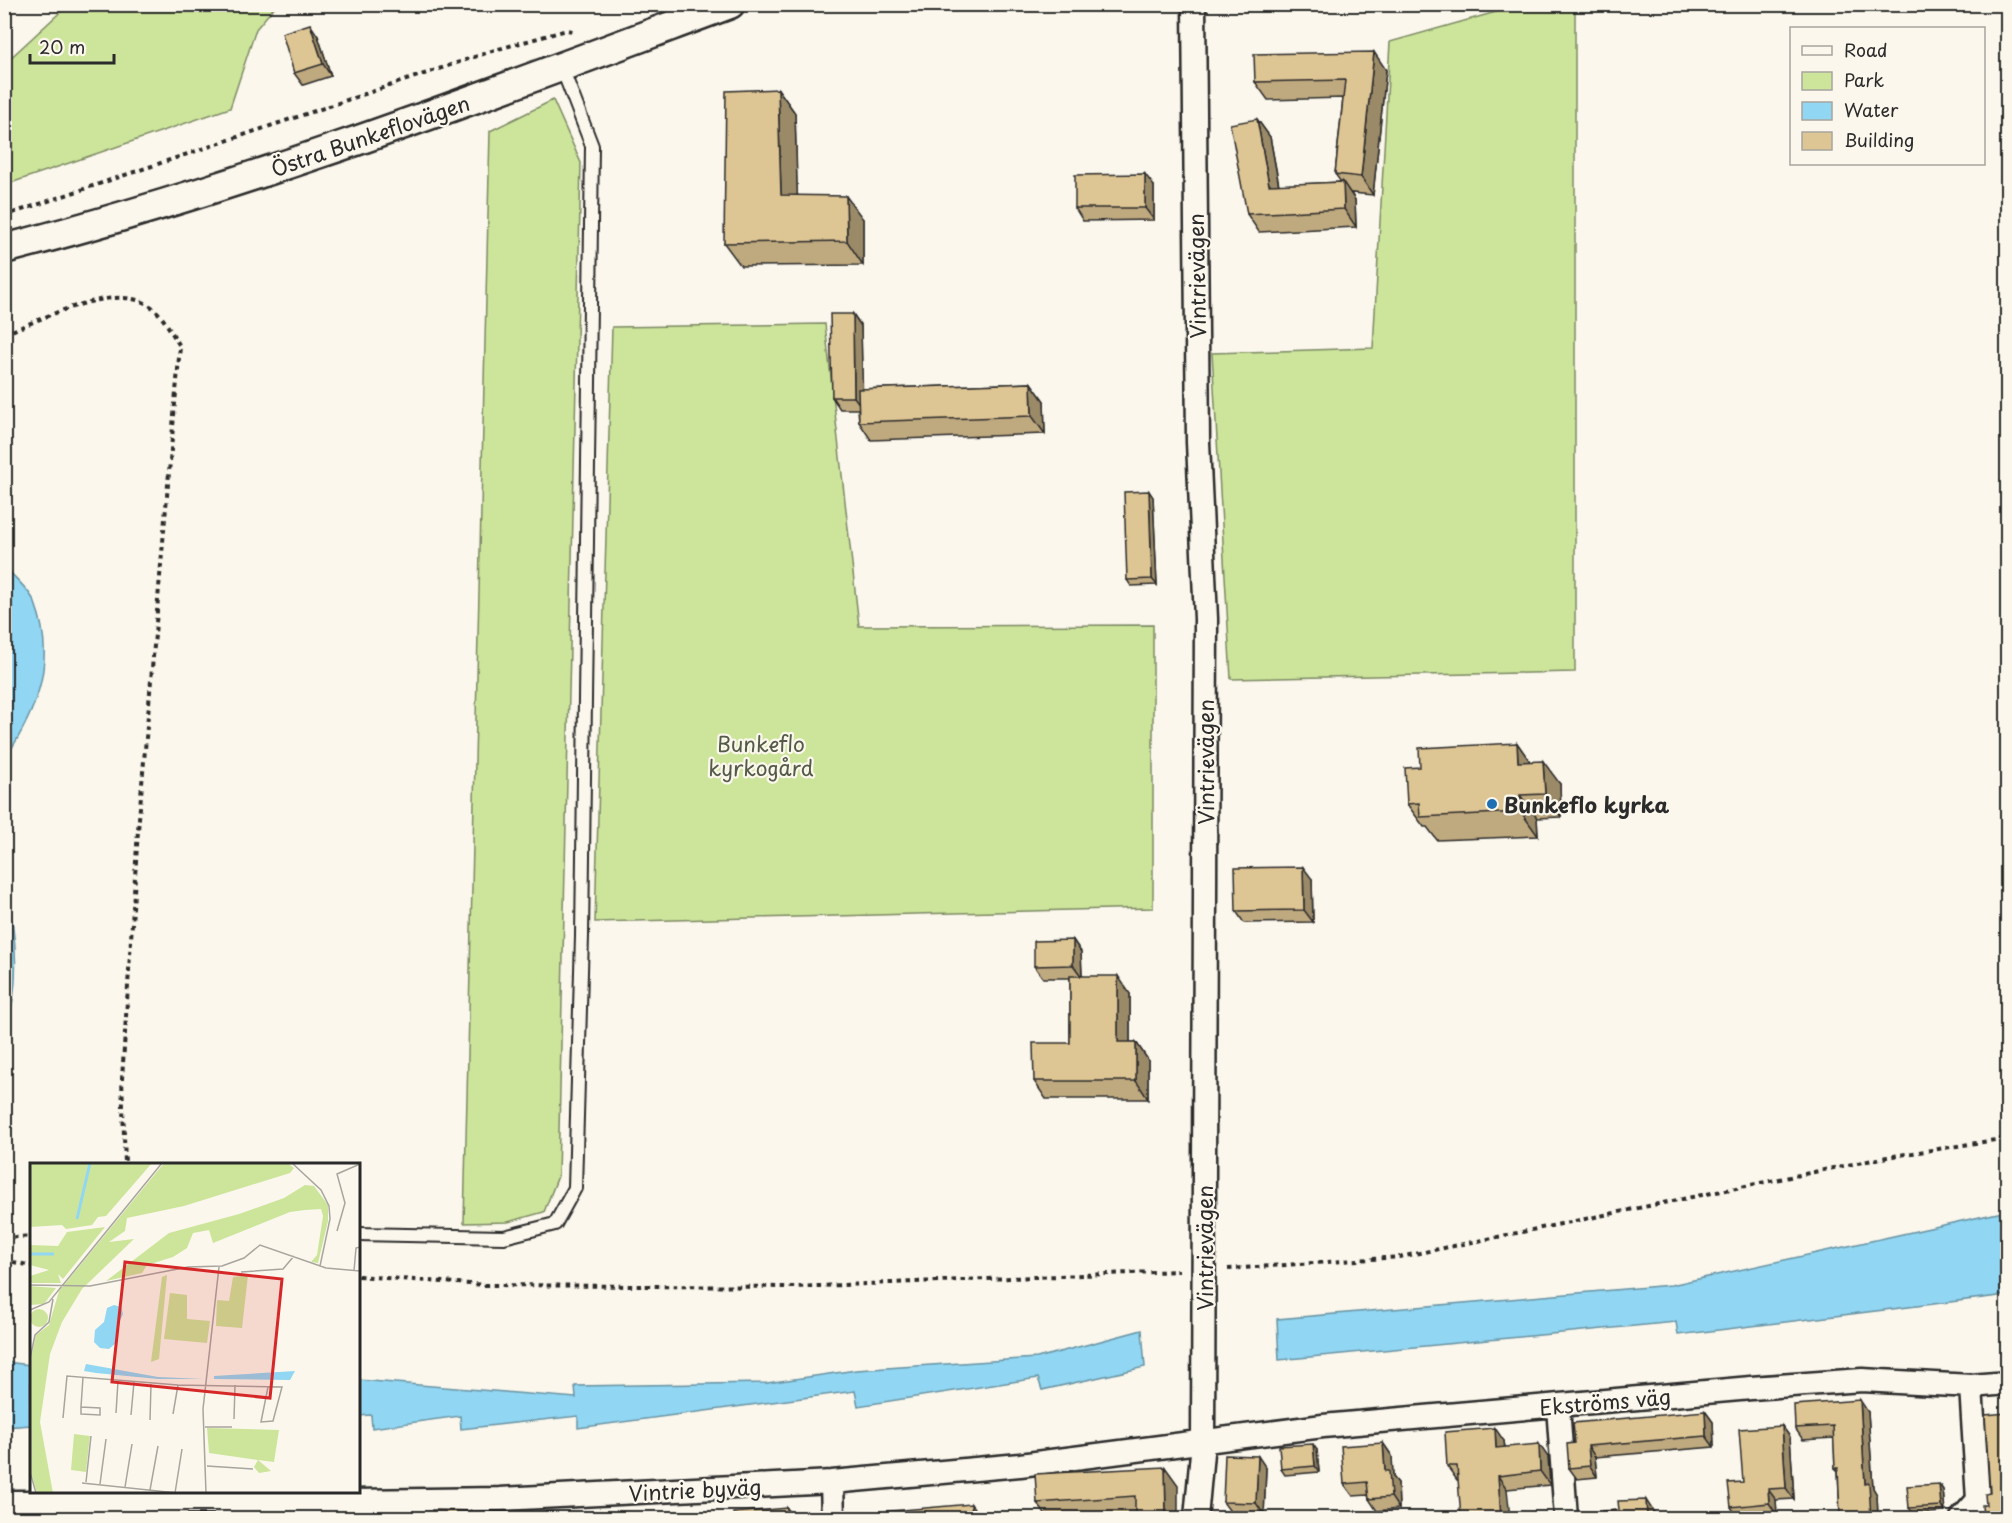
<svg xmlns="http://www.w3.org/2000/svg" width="2012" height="1523" viewBox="0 0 2012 1523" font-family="'Playpen Sans',sans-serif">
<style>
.green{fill:#cce59b;stroke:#7c8863;stroke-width:1.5}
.water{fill:#91d6f2;stroke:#6892a2;stroke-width:1.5}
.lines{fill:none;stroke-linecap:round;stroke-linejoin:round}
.service-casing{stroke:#2b2b2b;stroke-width:16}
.minor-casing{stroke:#2b2b2b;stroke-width:27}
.tertiary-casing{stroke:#2b2b2b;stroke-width:33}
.path{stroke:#2b2b2b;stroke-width:4;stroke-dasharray:4.5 4.5;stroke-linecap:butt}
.service{stroke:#fbf7ec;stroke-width:12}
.minor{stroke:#fbf7ec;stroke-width:22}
.tertiary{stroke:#fbf7ec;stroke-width:28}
.wall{fill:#bfa97f;stroke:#2b2b2b;stroke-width:1.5}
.shaded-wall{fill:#9b8a68;stroke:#2b2b2b;stroke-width:1.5}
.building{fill:#dec594;stroke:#2b2b2b;stroke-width:1.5}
.poi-dot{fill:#1f6fb2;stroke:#fbf7ec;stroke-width:2}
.labels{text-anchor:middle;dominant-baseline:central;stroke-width:4.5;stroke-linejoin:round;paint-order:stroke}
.street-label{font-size:21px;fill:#2b2b2b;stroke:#fbf7ec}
.park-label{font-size:21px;fill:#535a47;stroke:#fbf7ec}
.poi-label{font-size:21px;font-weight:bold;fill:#2b2b2b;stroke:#fbf7ec;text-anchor:start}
.inset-river{fill:none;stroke:#91d6f2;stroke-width:3}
.inset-road{fill:none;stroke:#a8a59f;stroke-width:1.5}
.view{fill:#d62828;fill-opacity:0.15;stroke:#d62828;stroke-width:3}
.inset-edge{fill:none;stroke:#2b2b2b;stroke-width:3}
</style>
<rect width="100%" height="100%" fill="#fbf7ec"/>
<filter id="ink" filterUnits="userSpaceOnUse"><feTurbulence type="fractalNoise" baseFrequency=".0167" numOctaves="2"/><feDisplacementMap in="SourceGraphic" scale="12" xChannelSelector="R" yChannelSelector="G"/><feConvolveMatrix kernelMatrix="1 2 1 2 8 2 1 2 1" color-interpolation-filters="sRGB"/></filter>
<g filter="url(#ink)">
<path class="green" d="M 1524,4 L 1575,5 L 1575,672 L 1231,679 L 1212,353 L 1373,348 L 1390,42 Z
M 68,5 L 68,4 L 276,5 L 256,29 L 230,108 L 5,185 L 5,63 Z
M 553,100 L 581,163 L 558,1176 L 544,1212 L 508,1222 L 464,1223 L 490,131 Z
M 825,324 L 859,626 L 1153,625 L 1153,908 L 595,922 L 612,327 Z"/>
<path class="water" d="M 5,569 L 9,571 C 17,580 31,592 35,603 C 57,661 37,710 5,759 Z
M 5,893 C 18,932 20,992 5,1030 Z
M 2007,1211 L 2007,1295 L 1678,1335 L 1676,1322 L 1279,1360 L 1277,1319 L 1671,1285 Z
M 1142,1330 L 1145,1367 L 1042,1390 L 1038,1378 L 858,1406 L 855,1391 L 578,1428 L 578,1416 L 461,1429 L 460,1416 L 372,1428 L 371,1415 L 359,1416 L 359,1380 L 576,1398 L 575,1386 L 767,1383 L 856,1370 L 1037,1358 Z
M 5,1362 L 31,1365 L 31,1425 L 5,1427 Z"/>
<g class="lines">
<g class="service-casing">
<path id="service" d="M 358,1234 L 504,1237 L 555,1224 L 575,1188 L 582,936 L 592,146 L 562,68"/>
</g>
<g class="minor-casing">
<path id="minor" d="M 1194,4 L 1198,442 L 1206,619 L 1203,1442 L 1196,1518
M 1558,1406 L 1566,1518
M 832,1482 L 833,1518
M 4,1502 L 280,1502 L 500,1499 L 832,1482 L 1020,1465 L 1323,1426 L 1751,1388 L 1862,1380 L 1971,1386 L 2008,1383
M 1962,1518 L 1978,1500 L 1971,1386"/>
</g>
<g class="tertiary-casing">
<path id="tertiary" d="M 4,249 C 252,185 491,93 730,4"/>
</g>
<path class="path" d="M 4,216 L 495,50 L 567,30 L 573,31
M 4,334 C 41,320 118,279 153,308 C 164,317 172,334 180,346 L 138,830 L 122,1079 L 125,1164
M 4,1238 L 32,1236
M 4,1260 L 32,1266
M 1228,1269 L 1400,1257 L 1887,1157 L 2008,1138
M 358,1276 L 485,1285 L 795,1287 L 1179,1271"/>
<use href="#service" class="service"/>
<use href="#minor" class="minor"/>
<use href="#tertiary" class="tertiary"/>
</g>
<path class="wall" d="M 1362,4 L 1428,4 L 1428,8 Z
M 318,36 L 331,76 L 303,85 L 294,73 Z
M 1386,70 L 1373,195 L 1351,193 L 1355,200 L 1356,227 L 1259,232 L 1247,214 L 1257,119 L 1270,137 L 1279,185 L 1341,182 L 1335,174 L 1343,98 L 1268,100 L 1255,82 Z
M 778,89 L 795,113 L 797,195 L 863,219 L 863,265 L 741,266 L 724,243 Z
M 1154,186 L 1154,220 L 1083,221 L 1075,208 Z
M 853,314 L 861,326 L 862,389 L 1031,383 L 1044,401 L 1045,434 L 871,440 L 859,422 L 858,409 L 840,409 L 832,397 Z
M 1153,497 L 1157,585 L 1131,586 L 1127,580 Z
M 1517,743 L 1530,762 L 1560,784 L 1561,817 L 1537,818 L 1538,836 L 1437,840 L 1427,827 L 1424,827 L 1407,804 L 1420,767 Z
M 1312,879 L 1313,922 L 1244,923 L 1236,911 Z
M 1073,940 L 1081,952 L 1082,976 L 1130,994 L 1130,1042 L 1136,1042 L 1148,1060 L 1148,1099 L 1046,1099 L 1034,1081 L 1070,1043 L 1070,978 L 1043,978 L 1034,966 Z
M 1705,1411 L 1713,1422 L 1714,1447 L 1595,1457 L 1597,1477 L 1577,1479 L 1569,1468 L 1575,1443 Z
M 1868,1412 L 1873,1488 L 1877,1495 L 1878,1518 L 1826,1518 L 1840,1516 L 1838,1471 L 1835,1468 L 1834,1438 L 1803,1440 L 1795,1428 Z
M 1782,1426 L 1790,1437 L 1794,1499 L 1776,1500 L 1777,1515 L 1738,1518 L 1731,1507 L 1743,1482 Z
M 1504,1441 L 1505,1447 L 1548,1457 L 1550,1485 L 1507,1489 L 1457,1480 L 1447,1466 Z
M 1383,1443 L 1392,1456 L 1393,1477 L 1398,1483 L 1399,1509 L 1377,1511 L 1369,1499 L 1368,1495 L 1353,1496 L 1344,1484 Z
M 1317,1450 L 1319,1472 L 1285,1475 L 1281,1469 Z
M 1266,1468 L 1264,1515 L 1232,1514 L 1223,1502 Z
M 1939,1484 L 1943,1490 L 1945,1512 L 1914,1514 L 1909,1508 Z
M 1178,1485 L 1135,1515 L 1086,1518 L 1048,1518 L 1037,1503 Z"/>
<path class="shaded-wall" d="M 310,24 L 318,36 L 331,76 L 323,64 Z
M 1374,52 L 1386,70 L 1373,195 L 1361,177 Z
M 778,89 L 795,113 L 798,218 L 781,195 Z
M 1257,119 L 1270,137 L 1282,203 L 1269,185 Z
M 1145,174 L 1154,186 L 1154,220 L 1145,208 Z
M 1343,182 L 1355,200 L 1356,227 L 1344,209 Z
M 846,196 L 863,219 L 863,265 L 847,241 Z
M 853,314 L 861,326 L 863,409 L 854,397 Z
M 1031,383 L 1044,401 L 1045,434 L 1032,416 Z
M 1149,491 L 1153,497 L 1157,585 L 1152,579 Z
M 1517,743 L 1534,767 L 1518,762 Z
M 1543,761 L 1560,784 L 1561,817 L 1545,794 Z
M 1520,795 L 1537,818 L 1538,836 L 1521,812 Z
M 1303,867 L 1312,879 L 1313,922 L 1304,910 Z
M 1073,940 L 1081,952 L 1082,977 L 1073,965 Z
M 1118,976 L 1130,994 L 1130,1060 L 1118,1042 Z
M 1136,1042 L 1148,1060 L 1148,1099 L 1136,1081 Z
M 1860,1400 L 1868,1412 L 1873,1488 L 1877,1495 L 1878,1518 L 1871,1518 L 1865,1484 Z
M 1705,1411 L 1713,1422 L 1714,1447 L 1706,1436 Z
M 1782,1426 L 1790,1437 L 1794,1499 L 1786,1488 Z
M 1495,1428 L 1504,1441 L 1506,1461 L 1496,1448 Z
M 1383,1443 L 1392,1456 L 1393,1477 L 1398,1483 L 1399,1509 L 1391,1497 L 1385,1471 Z
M 1313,1444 L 1317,1450 L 1319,1472 L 1315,1466 Z
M 1539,1444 L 1548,1457 L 1550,1485 L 1540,1471 Z
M 1588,1446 L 1595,1457 L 1597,1477 L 1590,1466 Z
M 1258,1456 L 1266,1468 L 1264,1515 L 1256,1503 Z
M 1165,1467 L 1178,1485 L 1178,1518 L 1166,1518 Z
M 1498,1476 L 1507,1489 L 1510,1518 L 1501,1518 Z
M 1939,1484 L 1943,1490 L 1945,1512 L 1941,1506 Z
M 1768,1489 L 1776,1500 L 1777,1515 L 1769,1503 Z
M 1646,1500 L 1655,1514 L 1655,1518 L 1647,1518 Z
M 971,1504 L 979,1515 L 979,1518 L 972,1518 Z
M 787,1508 L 794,1518 L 788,1518 Z
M 471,1511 L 476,1518 L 471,1518 Z"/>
<path class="building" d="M 310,24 L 323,64 L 294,73 L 282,33 Z
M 1374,52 L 1361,177 L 1335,174 L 1345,80 L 1255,82 L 1254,54 Z
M 778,89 L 781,195 L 846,196 L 847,241 L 724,243 L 726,91 Z
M 1257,119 L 1269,185 L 1343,182 L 1344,209 L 1247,214 L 1230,124 Z
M 1145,174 L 1145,208 L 1075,208 L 1075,175 Z
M 830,314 L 853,314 L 854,397 L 832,397 Z
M 1031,383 L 1032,416 L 859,422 L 858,389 Z
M 1149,491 L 1152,579 L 1127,580 L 1124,492 Z
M 1517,743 L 1518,762 L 1543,761 L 1545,794 L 1520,795 L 1521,812 L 1420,817 L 1419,803 L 1407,804 L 1405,768 L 1420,767 L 1419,748 Z
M 1303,867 L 1304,910 L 1236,911 L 1235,868 Z
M 1073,940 L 1073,965 L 1034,966 L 1034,941 Z
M 1070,976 L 1118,976 L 1118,1042 L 1136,1042 L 1136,1081 L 1034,1081 L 1033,1043 L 1070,1043 Z
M 1860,1400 L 1865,1484 L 1869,1483 L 1871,1518 L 1826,1518 L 1840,1516 L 1838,1468 L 1835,1468 L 1833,1426 L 1795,1428 L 1794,1405 Z
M 1705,1411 L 1706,1436 L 1588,1446 L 1590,1466 L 1569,1468 L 1567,1444 L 1575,1443 L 1573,1423 Z
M 2007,1413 L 2007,1518 L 1983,1518 L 1982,1505 L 1986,1505 L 1985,1494 L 1990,1493 L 1985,1415 Z
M 1782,1426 L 1786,1488 L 1768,1489 L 1769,1503 L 1731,1507 L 1728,1483 L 1743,1482 L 1739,1429 Z
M 1495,1428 L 1496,1448 L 1539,1444 L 1540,1471 L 1498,1476 L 1501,1518 L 1461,1518 L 1457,1466 L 1447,1466 L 1445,1432 Z
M 1383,1443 L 1385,1471 L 1389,1471 L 1391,1497 L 1369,1499 L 1367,1482 L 1344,1484 L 1341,1446 Z
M 1313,1444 L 1315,1466 L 1281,1469 L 1279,1446 Z
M 1225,1455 L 1258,1456 L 1256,1503 L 1223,1502 Z
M 1165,1467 L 1166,1518 L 1135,1518 L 1135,1496 L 1037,1503 L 1035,1474 Z
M 1939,1484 L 1941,1506 L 1909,1508 L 1907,1486 Z
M 1646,1500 L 1647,1518 L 1603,1518 L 1602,1511 L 1619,1510 L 1618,1501 Z
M 971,1504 L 972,1518 L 845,1518 L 845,1515 Z
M 787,1508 L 788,1518 L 734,1518 L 733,1513 Z
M 432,1510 L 471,1511 L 471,1518 L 432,1518 Z
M 58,1512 L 58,1516 L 101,1513 L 101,1518 L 19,1518 L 19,1514 Z
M 552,1512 L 553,1518 L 517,1518 L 517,1513 Z
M 365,1513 L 365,1518 L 191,1518 L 191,1516 Z"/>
</g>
<circle class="poi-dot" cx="1492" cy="804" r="6"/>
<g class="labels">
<g class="street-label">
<text transform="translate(370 135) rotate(-19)">Östra Bunkeflovägen</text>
<text transform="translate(1196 276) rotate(-91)">Vintrievägen</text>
<text transform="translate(1205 762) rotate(-90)">Vintrievägen</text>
<text transform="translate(1204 1248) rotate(-90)">Vintrievägen</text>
<text transform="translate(1605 1401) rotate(-5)">Ekströms väg</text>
<text transform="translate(695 1489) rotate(-3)">Vintrie byväg</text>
</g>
<g class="park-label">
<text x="761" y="743">Bunkeflo<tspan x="761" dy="24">kyrkogård</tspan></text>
</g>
<g class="poi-label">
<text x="1504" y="804">Bunkeflo kyrka</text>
</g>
</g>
<g transform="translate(30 1163)">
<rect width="330" height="330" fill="#fbf7ec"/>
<path d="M 0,0 L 122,0 L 76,53 L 68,54 L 62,62 L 36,66 L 32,62 L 0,64 ZM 134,0 L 258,0 L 264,5 L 260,10 L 154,43 L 97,55 L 95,68 L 79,79 L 104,76 L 52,126 L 32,159 L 20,191 L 10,259 L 23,330 L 7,330 L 0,307 L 0,200 L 6,172 L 19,162 L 29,128 ZM 275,22 L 284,23 L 298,42 L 298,58 L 288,100 L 281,99 L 287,92 L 293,53 L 291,46 L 275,47 L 260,49 L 183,80 L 179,67 L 163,70 L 157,85 L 143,94 L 117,102 L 112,110 L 76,118 L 139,70 L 209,51 L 254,35 ZM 75,64 L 33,116 L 28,111 L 31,120 L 0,120 L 0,113 L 19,107 L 0,102 L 0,82 L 28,83 L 37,69 ZM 137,112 L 129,196 L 121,199 L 132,114 ZM 218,112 L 212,165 L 186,163 L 187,137 L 199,138 L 203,114 ZM 0,123 L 26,125 L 14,141 L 0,142 ZM 140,130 L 157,132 L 157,156 L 180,158 L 177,180 L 134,176 ZM0 155a9 9 0 1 1 18 0a9 9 0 1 1-18 0ZM 177,265 L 249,267 L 244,299 L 228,297 L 241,308 L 229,310 L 224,304 L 228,297 L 179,290 ZM 44,271 L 60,273 L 56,309 L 41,307 Z" fill="#cce59b"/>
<path d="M 84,142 L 91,144 L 93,151 L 87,164 L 87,179 L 79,186 L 70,185 L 64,179 L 65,167 L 74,159 L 77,145 ZM 56,201 L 128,214 L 173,216 L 128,216 L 66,210 L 54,208 ZM 265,208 L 260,217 L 184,216 L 184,213 Z" fill="#91d6f2"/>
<path class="inset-river" d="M 47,56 L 60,0M 0,91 L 24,91"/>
<path class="inset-road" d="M 262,0 L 291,27 L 299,43 L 300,56 L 290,103M 307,68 L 315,40 L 307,11 L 330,1M 324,108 L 326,85 L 330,84M 211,109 L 253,106 L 264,93M 0,122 L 60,123 L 158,104 L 192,103 L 214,95 L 230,82 L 296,105 L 330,108M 0,147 L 19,139 L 132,0M 0,196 L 5,172 L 19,159 L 23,136M 51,244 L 70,245 L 70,252 L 51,251 L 51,244 L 53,214M 86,250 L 88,218M 143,251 L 148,222M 101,252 L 104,219M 33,255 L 37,213 L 148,222 L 252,224 L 243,258 L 231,259 L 238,224M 204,256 L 205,222M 120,257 L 121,221M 175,264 L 202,264M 177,303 L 223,306M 0,309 L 6,330M 56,319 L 61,273M 52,320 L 147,330M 70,321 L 76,276M 95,324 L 102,281M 120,327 L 128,283M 145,330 L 152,286M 176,330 L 173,246 L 189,104"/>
<path class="view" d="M 95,99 L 252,116 L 240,235 L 82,219 Z"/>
<rect width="330" height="330" class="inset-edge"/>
</g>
<rect width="2012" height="1523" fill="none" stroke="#fbf7ec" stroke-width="24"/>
<rect x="12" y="12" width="1988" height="1499" fill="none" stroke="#2b2b2b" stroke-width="2" filter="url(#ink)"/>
<rect x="1790" y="27" width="195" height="138" fill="#fbf7ec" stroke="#a8a59f" stroke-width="1.5"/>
<rect x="1802" y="46" width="30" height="9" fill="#fbf7ec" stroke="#a8a59f" stroke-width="1.5"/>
<text x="1844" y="57" font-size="18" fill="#2b2b2b">Road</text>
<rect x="1802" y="72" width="30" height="18" fill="#cce59b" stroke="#a8a59f" stroke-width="1.5"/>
<text x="1844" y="87" font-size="18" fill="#2b2b2b">Park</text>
<rect x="1802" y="102" width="30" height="18" fill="#91d6f2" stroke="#a8a59f" stroke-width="1.5"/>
<text x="1844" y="117" font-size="18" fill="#2b2b2b">Water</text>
<rect x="1802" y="132" width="30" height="18" fill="#dec594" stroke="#a8a59f" stroke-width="1.5"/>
<text x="1844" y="147" font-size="18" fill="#2b2b2b">Building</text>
<path d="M30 54v9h84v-9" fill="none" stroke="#2b2b2b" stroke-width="3"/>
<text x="39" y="54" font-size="18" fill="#2b2b2b" stroke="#fbf7ec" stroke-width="4.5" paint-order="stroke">20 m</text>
</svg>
